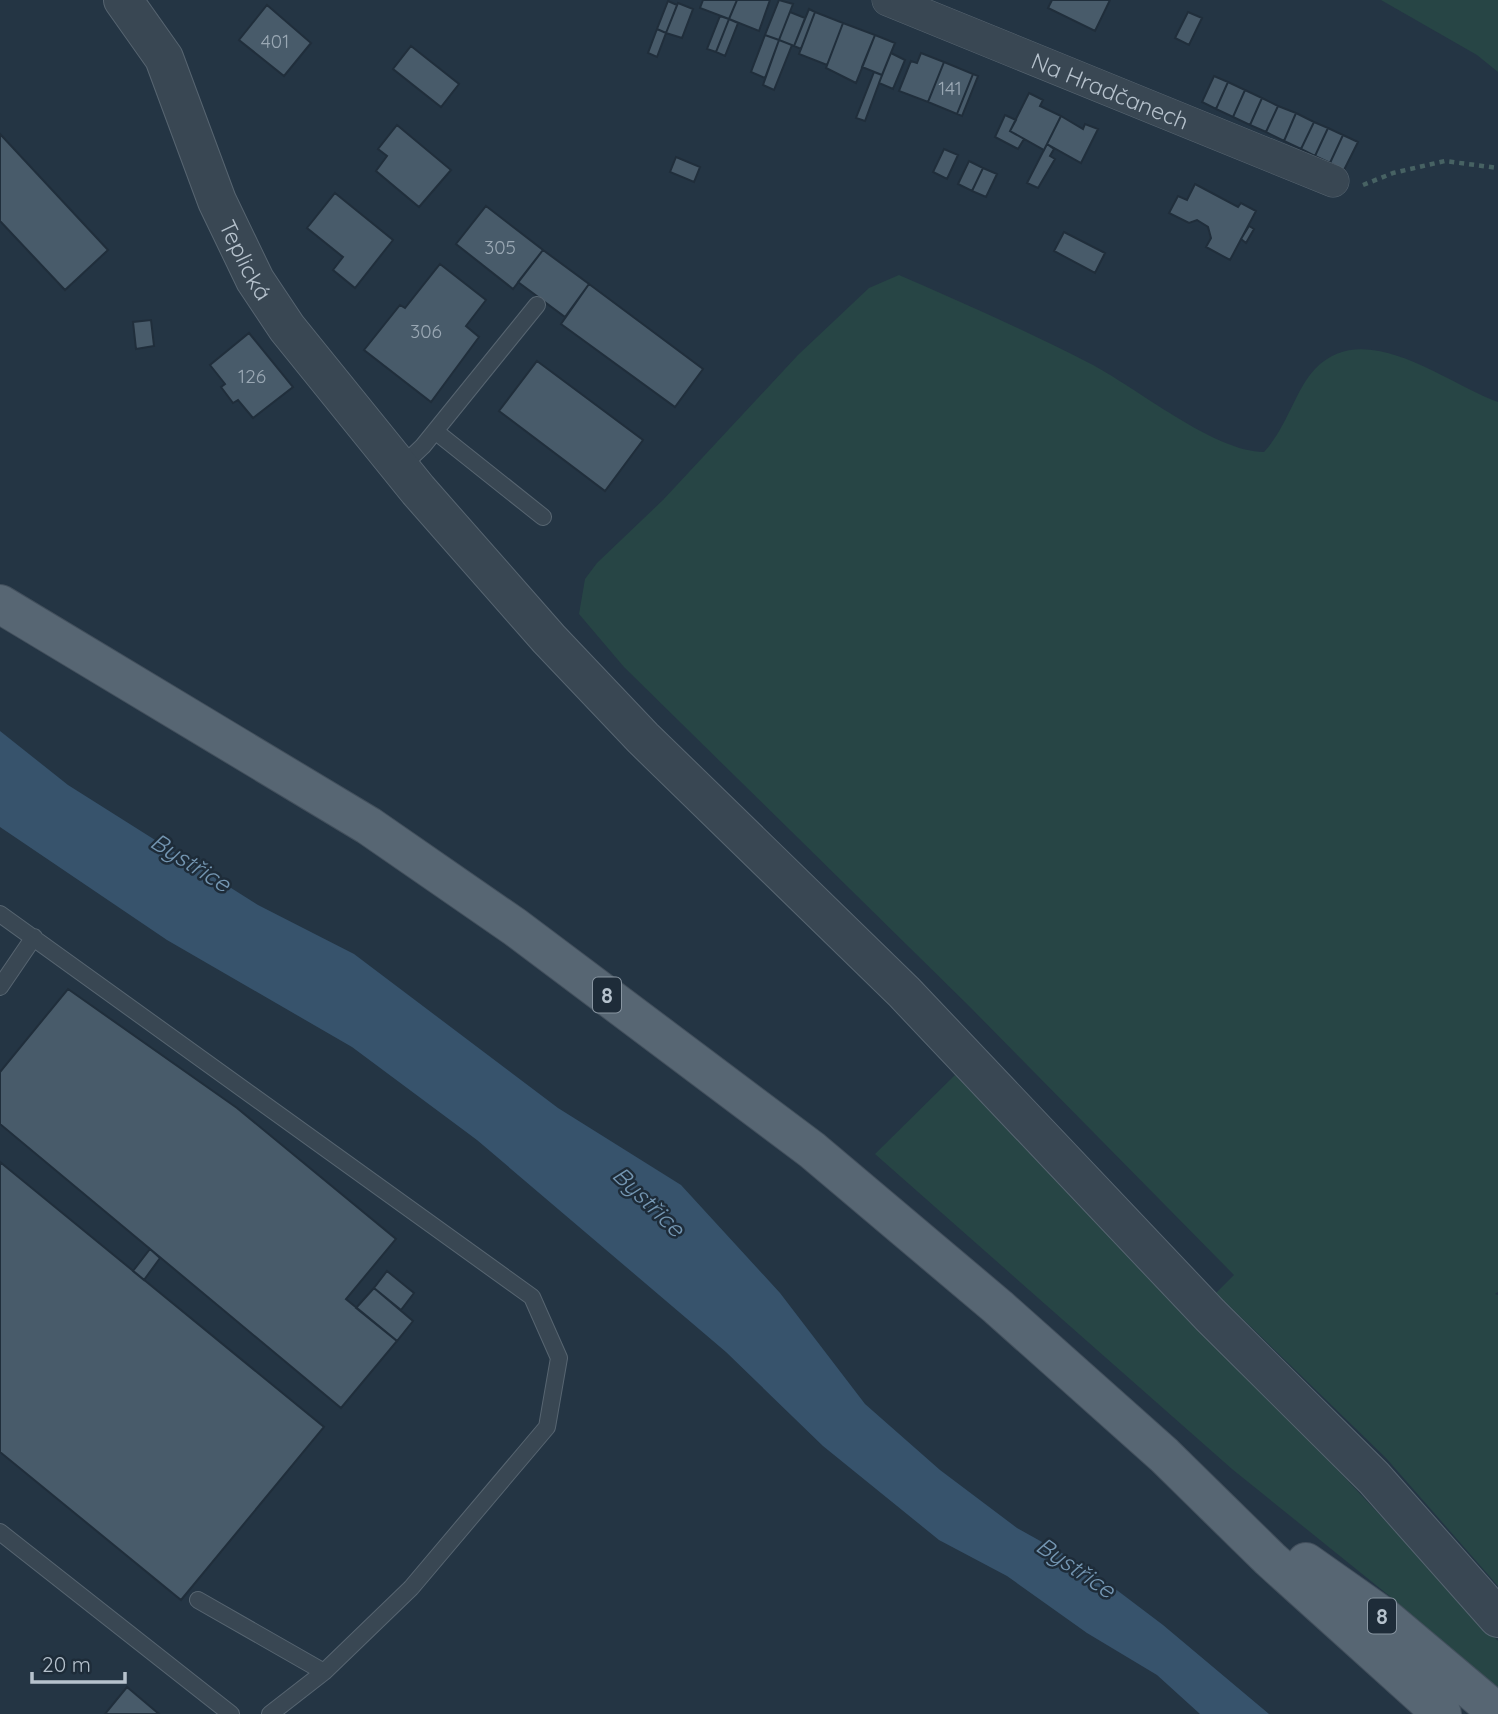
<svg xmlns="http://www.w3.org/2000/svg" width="1498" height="1714" viewBox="0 0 1498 1714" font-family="Quicksand,sans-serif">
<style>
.green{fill:#274545}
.water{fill:#37536c}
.building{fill:#485b6a;stroke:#202e3b;stroke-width:2}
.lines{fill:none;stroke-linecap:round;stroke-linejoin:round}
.service-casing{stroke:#576571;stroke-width:18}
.minor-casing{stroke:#576571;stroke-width:33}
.tertiary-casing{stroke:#576571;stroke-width:40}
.primary-casing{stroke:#43505d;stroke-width:40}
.path{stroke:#476263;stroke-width:4.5;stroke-dasharray:5 5;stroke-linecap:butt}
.service{stroke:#394753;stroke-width:16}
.minor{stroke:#394753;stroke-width:32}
.tertiary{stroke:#394753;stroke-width:38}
.primary{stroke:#576673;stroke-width:38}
.labels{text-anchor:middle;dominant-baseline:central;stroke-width:5;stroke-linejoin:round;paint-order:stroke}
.number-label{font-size:19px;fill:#9aa8b4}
.shield{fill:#1e2c39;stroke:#8895a1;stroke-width:2}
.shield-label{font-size:21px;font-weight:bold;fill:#b6c2cd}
.street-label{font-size:23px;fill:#b6c2cd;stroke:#1e2c39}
.water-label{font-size:24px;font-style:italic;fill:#7496b2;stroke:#1e2c39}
</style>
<rect width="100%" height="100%" fill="#243544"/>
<path class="green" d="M 1381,0 L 1498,0 L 1498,72 L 1477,55 Z
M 899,275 C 963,303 1027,331 1089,363 C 1136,387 1214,452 1264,452 C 1288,426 1295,390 1315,369 C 1365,316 1447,384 1498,402 L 1498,1292 L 1495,1294 L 1498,1295 L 1498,1586 L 1386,1458 L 1216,1293 L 1234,1275 L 969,1006 L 624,667 L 579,614 L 585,579 L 597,563 L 663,500 L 798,355 L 869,288 Z
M 955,1075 L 1139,1258 L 1498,1641 L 1498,1689 L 1387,1594 L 1232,1469 L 875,1154 Z"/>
<path class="water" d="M 0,731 L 68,785 L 258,905 L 354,954 L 558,1108 L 681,1185 L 780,1293 L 865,1404 L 940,1470 L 1017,1528 L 1085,1566 L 1163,1625 L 1269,1714 L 1200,1714 L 1157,1675 L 1087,1633 L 1007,1576 L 939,1540 L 823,1446 L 726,1352 L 477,1140 L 352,1047 L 167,940 L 0,827 Z"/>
<path class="building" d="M 703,0 L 737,0 L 729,19 L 700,8 Z
M 737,0 L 770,0 L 759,31 L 729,19 Z
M 779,0 L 793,4 L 779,40 L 765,35 Z
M 1052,0 L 1110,0 L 1095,31 L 1048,8 Z
M 668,1 L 677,5 L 666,33 L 657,29 Z
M 678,3 L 693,9 L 682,38 L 666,33 Z
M 267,5 L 311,43 L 284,76 L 239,40 Z
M 809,9 L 815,12 L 801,49 L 794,46 Z
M 790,12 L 805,18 L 794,46 L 779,40 Z
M 815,12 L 843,23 L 827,65 L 799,54 Z
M 1188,12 L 1202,18 L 1189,45 L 1175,38 Z
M 720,16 L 729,19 L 716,52 L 707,49 Z
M 729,19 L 738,23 L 725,56 L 716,52 Z
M 843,23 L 875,35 L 856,83 L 826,68 Z
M 657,29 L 666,33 L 657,57 L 648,53 Z
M 765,35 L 779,40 L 765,78 L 751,72 Z
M 875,35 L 895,43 L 882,75 L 862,67 Z
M 779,40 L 792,45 L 774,90 L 763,85 Z
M 411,46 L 459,84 L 441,107 L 393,69 Z
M 891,53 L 905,60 L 893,89 L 879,83 Z
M 921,53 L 944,62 L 928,102 L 899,91 L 911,61 L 917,63 Z
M 944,62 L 973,74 L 957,114 L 928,102 Z
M 874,72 L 882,75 L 865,121 L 856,118 Z
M 973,74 L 978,76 L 962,116 L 957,114 Z
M 1214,76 L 1228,82 L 1216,109 L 1202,102 Z
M 1228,82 L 1245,90 L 1233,117 L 1216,109 Z
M 1245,90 L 1262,98 L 1250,125 L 1233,117 Z
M 1029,93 L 1043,100 L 1040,106 L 1061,116 L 1044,150 L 1010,131 Z
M 1262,98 L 1278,106 L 1266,132 L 1250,125 Z
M 1278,106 L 1296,113 L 1284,141 L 1266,132 Z
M 1296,113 L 1314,122 L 1301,149 L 1284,141 Z
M 1005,115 L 1016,120 L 1010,131 L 1024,139 L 1018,149 L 995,137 Z
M 1061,116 L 1083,129 L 1085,124 L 1098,129 L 1081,163 L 1047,144 Z
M 1314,122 L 1328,128 L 1315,156 L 1301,149 Z
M 397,125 L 451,170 L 419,207 L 376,171 L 387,156 L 378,149 Z
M 1328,128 L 1343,135 L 1330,163 L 1315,156 Z
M 0,134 L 108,250 L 65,290 L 0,221 Z
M 1343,135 L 1358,142 L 1344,170 L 1330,163 Z
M 1047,144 L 1054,149 L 1050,156 L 1055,159 L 1038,188 L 1027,183 Z
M 944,149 L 958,155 L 947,179 L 933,172 Z
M 676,157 L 700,167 L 694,182 L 670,172 Z
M 969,161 L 983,168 L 972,191 L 958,184 Z
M 983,168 L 997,174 L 986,197 L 972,191 Z
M 1195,184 L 1238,207 L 1241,203 L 1256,211 L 1230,260 L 1206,247 L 1211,238 L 1208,227 L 1197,220 L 1189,223 L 1169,213 L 1178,196 L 1187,200 Z
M 335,193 L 393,240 L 355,288 L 333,270 L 343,257 L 307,228 Z
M 486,206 L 543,250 L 513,289 L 456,244 Z
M 1249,226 L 1254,229 L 1246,243 L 1241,239 Z
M 1064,232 L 1105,253 L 1095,273 L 1054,251 Z
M 543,250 L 589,284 L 565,317 L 518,282 Z
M 440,264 L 486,300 L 466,326 L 479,337 L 431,402 L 364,350 L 400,305 L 405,308 Z
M 589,284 L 703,369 L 675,407 L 561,324 Z
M 151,320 L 154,346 L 136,349 L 133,322 Z
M 249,333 L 293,387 L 253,418 L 238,400 L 233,403 L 221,387 L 225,384 L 210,365 Z
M 537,361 L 643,440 L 605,491 L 499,411 Z
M 68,989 L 237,1108 L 396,1239 L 346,1299 L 397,1341 L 341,1408 L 0,1124 L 0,1072 Z
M 0,1162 L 324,1427 L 181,1600 L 0,1452 Z
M 150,1249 L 160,1258 L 144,1280 L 133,1271 Z
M 387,1271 L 414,1293 L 401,1310 L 374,1288 Z
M 374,1288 L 413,1321 L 397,1341 L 356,1308 Z
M 127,1687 L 159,1714 L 105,1714 Z"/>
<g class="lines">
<g class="service-casing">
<path id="service" d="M 435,431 L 543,517
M 400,468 L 423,446 L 537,305
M 0,914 L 532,1297 L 559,1358 L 547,1427 L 411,1588 L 324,1672 L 270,1714
M 0,987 L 34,937
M 0,1532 L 231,1714
M 198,1600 L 324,1672"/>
</g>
<g class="minor-casing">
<g id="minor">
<path id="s1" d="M 888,0 L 1333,181"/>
</g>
</g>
<g class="tertiary-casing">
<g id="tertiary">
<path id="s2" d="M 123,0 L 164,58 L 217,201 L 255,280 L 287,328 L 418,490 L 549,639 L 643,738 L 904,992 L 1210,1315 L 1374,1478 L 1498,1618"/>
</g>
</g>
<g class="primary-casing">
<path id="primary" d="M 0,604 L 369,826 L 515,927 L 812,1150 L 998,1307 L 1164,1455 L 1270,1559 L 1442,1714
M 1306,1562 L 1384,1617 L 1498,1713"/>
</g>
<path class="path" d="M 1363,185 L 1393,173 L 1445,161 L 1498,168"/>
<use href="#service" class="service"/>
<use href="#minor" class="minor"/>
<use href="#tertiary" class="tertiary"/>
<use href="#primary" class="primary"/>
</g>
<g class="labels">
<g class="number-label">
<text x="275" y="41">401</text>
<text x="950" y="88">141</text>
<text x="500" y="247">305</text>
<text x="426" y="331">306</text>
<text x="252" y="376">126</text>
</g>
<g class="shield">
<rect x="593" y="977.5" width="28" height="35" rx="5"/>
<rect x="1368" y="1598.5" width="28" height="35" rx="5"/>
</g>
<g class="shield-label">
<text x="607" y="995">8</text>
<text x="1382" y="1616">8</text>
</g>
<g class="street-label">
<text stroke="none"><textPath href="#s1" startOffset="240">Na Hradčanech</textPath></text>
<text stroke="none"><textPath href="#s2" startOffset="289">Teplická</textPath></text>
</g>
<g class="water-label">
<text transform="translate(191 862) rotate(32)">Bystřice</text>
<text transform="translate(649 1201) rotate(44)">Bystřice</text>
<text transform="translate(1076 1567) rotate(34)">Bystřice</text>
</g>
</g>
<path d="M32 1672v10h93v-10" fill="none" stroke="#b6c2cd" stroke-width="3.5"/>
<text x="42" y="1672" font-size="21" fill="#b6c2cd" stroke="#1e2c39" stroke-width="5" paint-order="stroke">20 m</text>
</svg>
